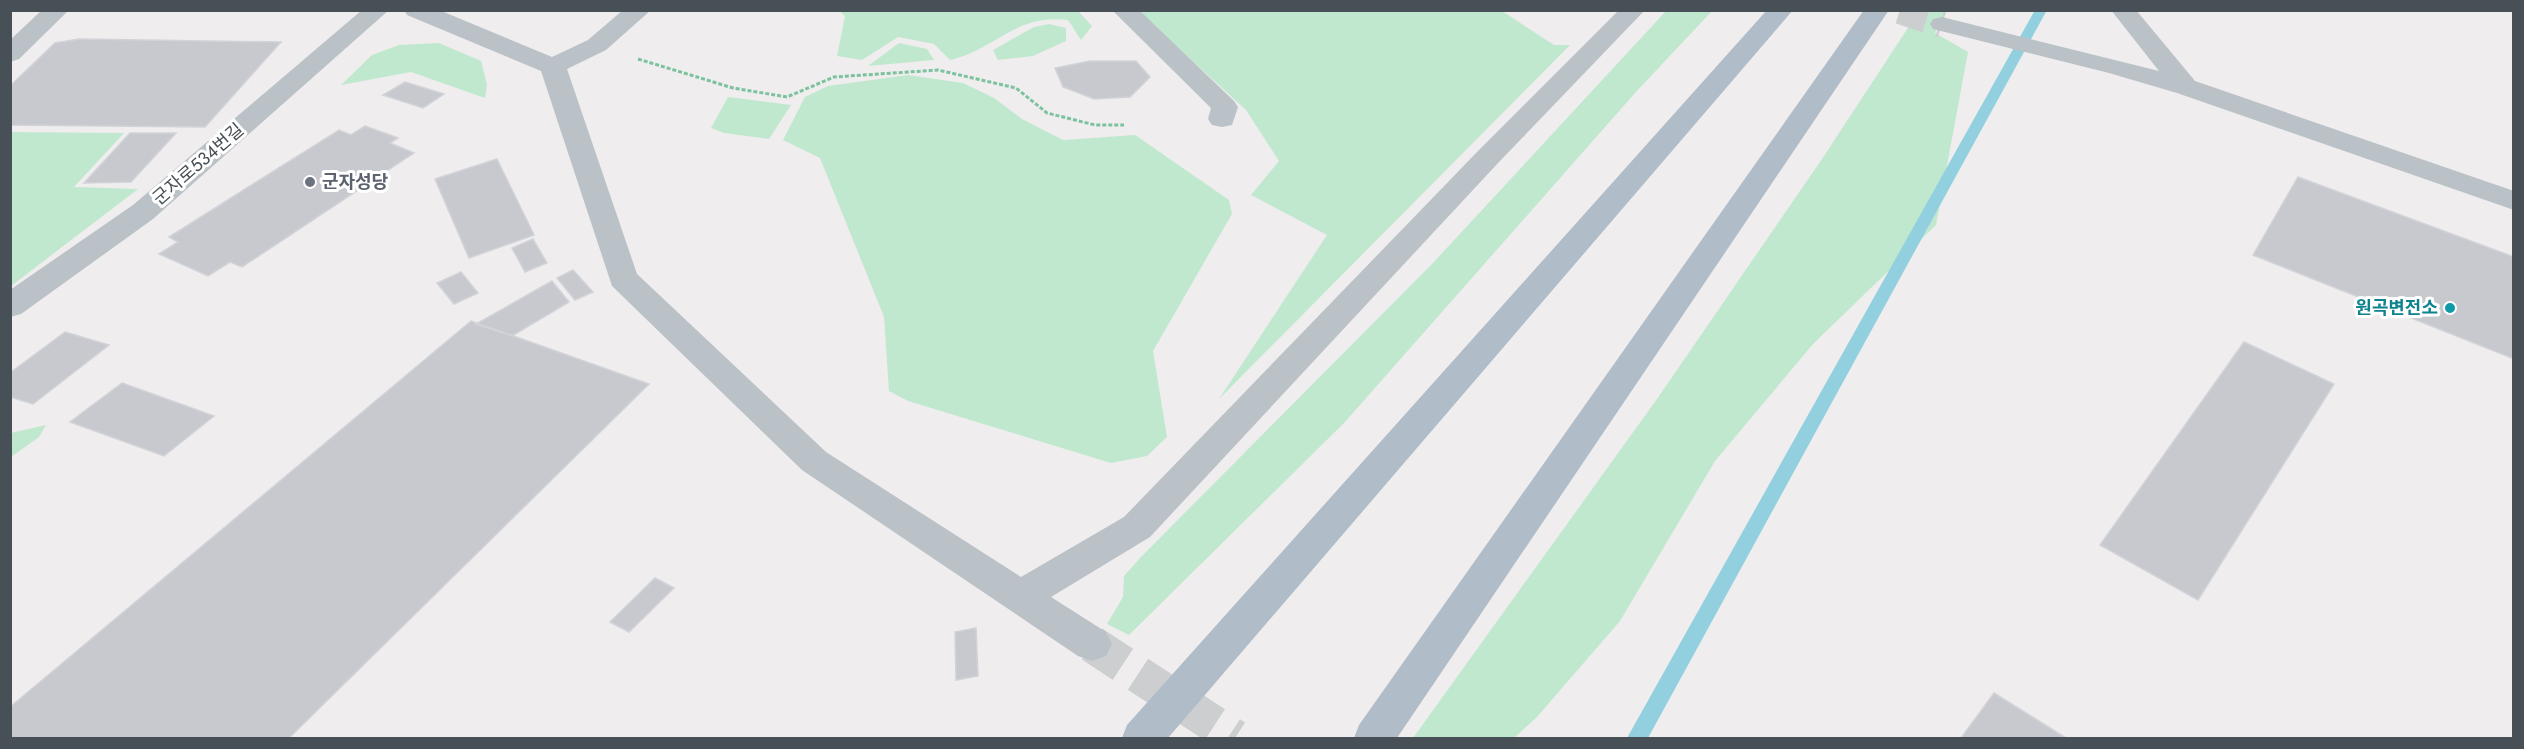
<svg xmlns="http://www.w3.org/2000/svg" width="2524" height="749" viewBox="0 0 2524 749" font-family="Jost,'Noto Sans KR',sans-serif">
<style>
.green{fill:#c0e8cf}
.lines{fill:none;stroke-linecap:round;stroke-linejoin:round}
.stream{fill:#92d0e0;fill-rule:evenodd}
.building{fill:#c7c9cf;stroke:#d1d3d8;stroke-width:1.5}
.minor-tunnel-far1{stroke:#cdcecf;stroke-width:28;stroke-dasharray:28 14;stroke-linecap:butt}
.minor-tunnel{stroke:#cdcecf;stroke-width:37;stroke-dasharray:37 18;stroke-linecap:butt}
.path{stroke:#7cc29f;stroke-width:3;stroke-dasharray:4 2;stroke-linecap:butt}
.minor{fill:#bac1c7;fill-rule:evenodd}
.major{fill:#b0bcc8;fill-rule:evenodd}
.worship-dot{fill:#6b7280;stroke:#fff;stroke-width:2}
.culture-dot{fill:#0f9aa8;stroke:#fff;stroke-width:2}
.labels{text-anchor:middle;dominant-baseline:central;stroke-width:6;stroke-linejoin:round;paint-order:stroke}
.street-label{font-size:18px;fill:#475057;stroke:#fff}
.worship-label{font-size:18px;font-weight:bold;fill:#5b616d;stroke:#fff;text-anchor:start}
.culture-label{font-size:18px;font-weight:bold;fill:#0d838f;stroke:#fff;text-anchor:end}
</style>
<rect width="100%" height="100%" fill="#efeded"/>
<path class="green" d="M 1667,10 L 1712,11 L 1635,93 L 1345,422 L 1129,635 L 1107,624 L 1123,597 L 1124,576 L 1141,557 L 1432,264 Z
M 839,11 L 1078,11 L 1092,26 L 1081,40 L 1068,20 C 1014,14 997,49 950,60 L 934,44 L 898,37 L 862,60 L 837,56 L 845,16 Z
M 1138,11 L 1502,11 L 1554,45 L 1570,45 L 1219,399 L 1327,235 L 1251,195 L 1279,161 L 1246,110 Z
M 1919,11 L 1945,11 L 1935,33 L 1968,52 L 1936,225 L 1813,344 L 1715,461 L 1620,621 L 1537,717 L 1514,738 L 1413,738 L 1657,399 L 1824,156 Z
M 1049,24 L 1066,28 L 1066,41 L 1033,56 L 998,60 L 993,50 L 1034,27 Z
M 439,43 L 481,61 L 487,85 L 485,98 L 411,72 L 341,85 L 372,55 L 399,45 Z
M 899,43 L 927,49 L 934,60 L 868,66 Z
M 908,75 L 963,83 L 994,98 L 1022,119 L 1063,140 L 1135,135 L 1229,200 L 1232,214 L 1153,351 L 1167,437 L 1147,456 L 1111,463 L 908,401 L 889,391 L 884,317 L 820,158 L 783,140 L 805,97 L 828,86 Z
M 728,97 L 791,105 L 769,139 L 724,133 L 711,128 Z
M 11,132 L 124,133 L 74,187 L 138,189 L 11,286 Z
M 46,425 L 39,437 L 11,457 L 11,433 Z"/>
<g class="lines">
<path class="stream" d="M 2035,10 L 2047,10 L 1648,738 L 1627,738 Z"/>
</g>
<path class="building" d="M 79,39 L 281,42 L 205,127 L 10,125 L 10,86 L 55,43 Z
M 1090,61 L 1136,61 L 1150,77 L 1130,97 L 1094,99 L 1063,87 L 1055,68 Z
M 405,82 L 444,94 L 423,108 L 383,95 Z
M 365,126 L 398,138 L 390,143 L 414,153 L 242,267 L 230,262 L 208,276 L 159,254 L 178,242 L 169,237 L 339,130 L 351,135 Z
M 130,133 L 176,133 L 131,182 L 84,183 Z
M 497,159 L 534,235 L 469,258 L 435,179 Z
M 2298,177 L 2514,257 L 2514,359 L 2253,255 Z
M 533,239 L 547,263 L 525,272 L 512,248 Z
M 573,270 L 593,292 L 575,300 L 557,278 Z
M 461,272 L 478,293 L 454,304 L 437,283 Z
M 552,281 L 569,302 L 512,336 L 476,324 Z
M 471,321 L 649,384 L 289,738 L 10,738 L 10,707 Z
M 65,332 L 109,345 L 33,404 L 10,397 L 10,373 Z
M 2244,342 L 2334,384 L 2198,600 L 2100,545 Z
M 122,383 L 214,416 L 164,456 L 70,422 Z
M 655,578 L 674,588 L 629,632 L 610,622 Z
M 976,628 L 978,676 L 956,680 L 955,632 Z
M 1994,693 L 2066,738 L 1961,738 Z"/>
<g class="lines">
<path class="minor-tunnel-far1" d="M 1900,10 L 1942,24"/>
<path class="minor-tunnel" d="M 1092,644 L 1235,738"/>
<path class="path" d="M 638,59 L 733,88 L 787,97 L 834,77 L 938,70 L 1016,88 L 1047,113 L 1095,125 L 1124,125"/>
<path class="minor" d="M 42,10 L 69,10 L 19,59 L 10,62 L 10,40 Z
M 362,10 L 389,10 L 153,219 L 21,314 L 10,317 L 10,290 L 133,205 Z
M 404,10 L 439,10 L 552,57 L 588,40 L 623,10 L 651,10 L 606,50 L 567,69 L 637,274 L 826,452 L 1021,577 L 1124,517 L 1479,150 L 1619,10 L 1645,10 L 1499,162 L 1150,537 L 1051,597 L 1106,632 L 1112,644 L 1106,656 L 1092,661 L 1078,656 L 802,470 L 612,286 L 541,71 L 407,15 Z
M 1112,10 L 1139,10 L 1234,101 L 1238,107 L 1232,125 L 1222,127 L 1212,125 L 1208,119 L 1211,108 Z
M 2111,10 L 2136,10 L 2195,81 L 2514,191 L 2514,210 L 2177,93 L 2109,73 L 1933,29 L 1930,24 L 1933,19 L 1942,17 L 2159,71 Z"/>
<path class="major" d="M 1767,10 L 1793,10 L 1168,738 L 1122,738 L 1127,725 Z
M 1864,10 L 1889,10 L 1397,738 L 1354,738 L 1359,725 Z"/>
</g>
<circle class="worship-dot" cx="310" cy="182" r="6"/>
<circle class="culture-dot" cx="2450" cy="308" r="6"/>
<g class="labels">
<g class="street-label">
<text transform="translate(198 164) rotate(-41)">군자로534번길</text>
</g>
<g class="worship-label">
<text x="322" y="182">군자성당</text>
</g>
<g class="culture-label">
<text x="2438" y="308">원곡변전소</text>
</g>
</g>
<rect width="2524" height="749" fill="none" stroke="#475057" stroke-width="24"/>
</svg>
